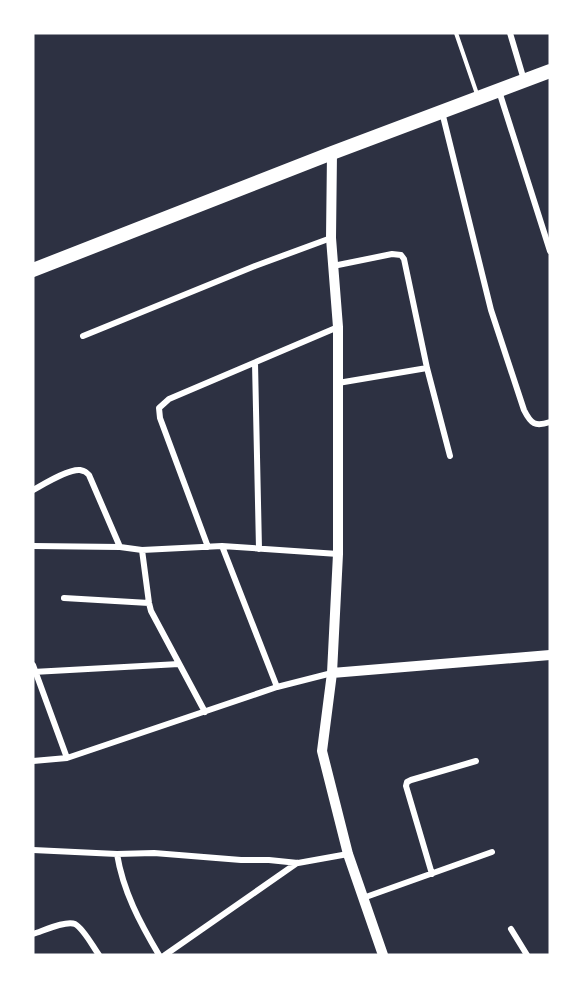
<svg xmlns="http://www.w3.org/2000/svg" width="583" height="988" viewBox="0 0 583 988" font-family="'Crimson Pro',serif">
<style>
.lines{fill:none;stroke-linecap:round;stroke-linejoin:round}
.service{stroke:#fff;stroke-width:4}
.minor{stroke:#fff;stroke-width:6}
.tertiary{stroke:#fff;stroke-width:10}
.trunk{stroke:#fff;stroke-width:14}
</style>
<rect width="100%" height="100%" fill="#2d3142"/>
<g class="lines">
<path class="service" d="M 456,33 L 477,94"/>
<path class="minor" d="M 510,33 L 524,80
M 499,91 L 550,251
M 442,112 L 491,310 L 524,410 C 531,424 535,427 550,422
M 333,266 L 392,254 L 401,255 L 404,259 L 427,368 L 450,456
M 83,336 L 255,266 L 331,238
M 255,363 L 259,549
M 338,383 L 427,368
M 33,490 C 44,484 68,469 80,470 C 85,471 86,472 89,475 L 120,547
M 33,546 L 120,547 L 142,550 L 222,546 L 338,554
M 222,546 L 277,687
M 208,547 L 160,418 L 159,408 L 169,399 L 338,327
M 142,550 L 149,603 L 151,611 L 205,712
M 64,598 L 149,603
M 33,665 L 67,758
M 33,672 L 179,664
M 33,761 L 67,758 L 277,687 L 332,673
M 33,850 L 117,854 L 154,853 L 241,860 L 269,860 L 298,863 L 348,854
M 117,854 C 123,891 140,923 159,955
M 432,874 L 406,786 L 407,782 L 411,780 L 476,761
M 363,898 L 492,852
M 511,929 L 527,955
M 33,934 C 43,931 66,920 75,924 C 84,929 93,947 99,955
M 165,955 L 297,863"/>
<path class="tertiary" d="M 332,153 L 331,238 L 338,327 L 338,554 L 332,673 L 550,655
M 332,673 L 322,751 L 348,854 L 383,955"/>
<path class="trunk" d="M 33,270 L 332,153 L 550,71"/>
</g>
<rect width="583" height="988" fill="none" stroke="#ffffff" stroke-width="69"/>
</svg>
